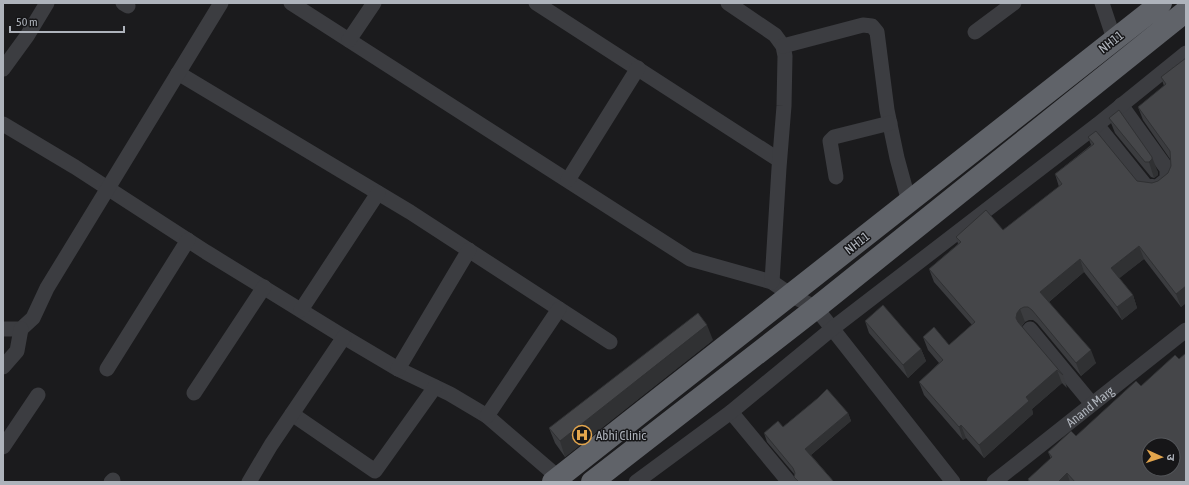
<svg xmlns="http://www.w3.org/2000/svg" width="1189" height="485" viewBox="0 0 1189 485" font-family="'Asap Condensed','Noto Sans Devanagari',sans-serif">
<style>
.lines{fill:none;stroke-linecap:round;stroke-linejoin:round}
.minor{stroke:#3c3d41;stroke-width:15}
.trunk{stroke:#606369;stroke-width:22}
.wall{fill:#3b3c3f}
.shaded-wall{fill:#303133}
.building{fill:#454649;stroke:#303133;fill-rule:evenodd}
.labels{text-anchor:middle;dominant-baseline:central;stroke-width:3;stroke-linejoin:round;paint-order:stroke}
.street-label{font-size:13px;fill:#aeb3bb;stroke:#161618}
.poi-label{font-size:13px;fill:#aeb3bb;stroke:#161618;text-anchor:start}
</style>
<rect width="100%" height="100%" fill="#1b1b1d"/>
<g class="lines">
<g class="minor">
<path d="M 123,3 L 128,6"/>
<path d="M 291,3 L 690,259 L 772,282 L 791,295 L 816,308 L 953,482"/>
<path d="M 536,3 L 779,160"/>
<path d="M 728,3 L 775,35 L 783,46 L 785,56 L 784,106 L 779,168 L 772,282"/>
<path d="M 1102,3 L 1114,39"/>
<path d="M 975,32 L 1014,3"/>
<path d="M 349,40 L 374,3"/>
<path d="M 783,46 L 863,25 L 872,26 L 877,32 L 887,110 L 897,158 L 909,202"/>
<path d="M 3,69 L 27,36 L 47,3"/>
<path d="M 178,73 L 410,212 L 610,342"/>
<path d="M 3,124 L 75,167 L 206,252 L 344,337 L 398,369 L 450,394 L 487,416 L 559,478"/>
<path d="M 1097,125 L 1146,186 L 1157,187 L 1167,179 L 1167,169 L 1121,105"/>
<path d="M 836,177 L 830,141 L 834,137 L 890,123"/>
<path d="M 568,180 L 638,68"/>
<path d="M 301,310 L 378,193"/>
<path d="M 3,329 L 21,329 L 33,318 L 47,288 L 221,3"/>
<path d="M 1030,329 L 1092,404"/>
<path d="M 3,367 L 17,351 L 21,329"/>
<path d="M 107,369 L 188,240"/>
<path d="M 398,369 L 469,250"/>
<path d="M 194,393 L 264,287"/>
<path d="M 731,412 L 789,482"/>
<path d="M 292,414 L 375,471 L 435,387"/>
<path d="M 487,416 L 559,309"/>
<path d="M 3,447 L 38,395"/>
<path d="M 111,482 L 113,480"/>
<path d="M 249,482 L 271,445 L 344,337"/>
<path d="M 636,482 L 731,412 L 833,328 L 1097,125 L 1186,53"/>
<path id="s1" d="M 994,482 L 1186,330"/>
</g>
<path class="trunk" d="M 553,482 L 1161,3
M 592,482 L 816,308 L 1186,11"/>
</g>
<path class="wall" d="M 1186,58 L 1186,303 L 1181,307 L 1144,259 L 1119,278 L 1133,295 L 1137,308 L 1122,320 L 1084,272 L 1049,302 L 1096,363 L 1081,376 L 1037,323 L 1033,320 L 1029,320 L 1025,322 L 1022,326 L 1063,375 L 1067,388 L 1062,383 L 1032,409 L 1033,414 L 984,458 L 966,438 L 963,440 L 924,395 L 919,382 L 939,363 L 928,350 L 923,337 L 949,345 L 972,325 L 934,282 L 929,269 L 958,244 L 956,237 L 1003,230 L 1059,187 L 1055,174 L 1091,145 L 1088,137 L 1137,181 L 1152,183 L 1158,181 L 1168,173 L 1171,166 L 1170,159 L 1143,120 L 1138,107 L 1164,86 L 1161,77 Z
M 1109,118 L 1158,172 L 1158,175 L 1154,178 L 1151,177 L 1115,133 Z
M 865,321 L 921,349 L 926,361 L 908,378 L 869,333 Z
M 713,340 L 565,457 L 555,443 L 549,428 Z
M 818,398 L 848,413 L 851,421 L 811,455 L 834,482 L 796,482 L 794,477 L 795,475 L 767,442 L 764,433 L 783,427 Z
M 1076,436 L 1186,482 L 1029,482 L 1028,479 L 1051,459 L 1048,452 Z"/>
<path class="shaded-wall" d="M 1152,157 L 1158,172 L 1158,175 L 1154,178 L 1149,162 Z
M 1139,246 L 1144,259 L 1116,281 L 1111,268 Z
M 1080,259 L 1084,272 L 1045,305 L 1040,292 Z
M 1186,286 L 1186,303 L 1181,307 L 1176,294 Z
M 1133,295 L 1137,308 L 1122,320 L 1117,307 Z
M 1020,309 L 1025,322 L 1021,326 L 1021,331 L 1016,318 L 1017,313 Z
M 707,325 L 713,340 L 565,457 L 560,441 Z
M 921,349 L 926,361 L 908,378 L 903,365 Z
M 1091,350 L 1096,363 L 1081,376 L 1076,363 Z
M 1057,370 L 1062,383 L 1032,409 L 1033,414 L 984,458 L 979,445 L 1026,397 Z
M 848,413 L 851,421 L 808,457 L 805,449 Z
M 961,425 L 966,438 L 963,440 L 959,427 Z
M 1067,473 L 1070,482 L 1058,482 Z"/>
<path class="building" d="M 1186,58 L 1186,286 L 1176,294 L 1139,246 L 1111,268 L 1133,295 L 1117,307 L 1080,259 L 1040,292 L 1091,350 L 1076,363 L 1032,310 L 1028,307 L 1024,307 L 1020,309 L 1017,313 L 1016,318 L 1018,322 L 1063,375 L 1057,370 L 1026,397 L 1029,401 L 979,445 L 961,425 L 959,427 L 919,382 L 943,360 L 923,337 L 934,327 L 949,345 L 975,322 L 929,269 L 961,242 L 956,237 L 986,210 L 1003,230 L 1062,184 L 1055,174 L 1094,144 L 1088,137 L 1096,131 L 1137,181 L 1152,183 L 1158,181 L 1168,173 L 1171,166 L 1170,151 L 1138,107 L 1166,84 L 1161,77 Z
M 1119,110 L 1152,157 L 1152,159 L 1149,162 L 1145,162 L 1109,118 Z
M 883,305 L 921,349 L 903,365 L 865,321 Z
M 698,313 L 707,325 L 560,441 L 549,428 Z
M 1186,353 L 1186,482 L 1075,482 L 1067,473 L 1058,482 L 1030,482 L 1028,479 L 1052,457 L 1048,452 L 1071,431 L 1076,436 L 1136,381 L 1141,386 L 1175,355 L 1179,359 ZM 1149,445 L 1173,445 L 1173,469 L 1149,469 Z
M 827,389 L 848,413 L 805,449 L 834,482 L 799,482 L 794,477 L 795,473 L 793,468 L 764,433 L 778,421 L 783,427 L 818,398 Z"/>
<defs>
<g id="hospital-ring" transform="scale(1)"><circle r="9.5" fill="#161618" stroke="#e2a54d" stroke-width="1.5"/><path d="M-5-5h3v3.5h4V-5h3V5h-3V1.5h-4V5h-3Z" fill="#e2a54d"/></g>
</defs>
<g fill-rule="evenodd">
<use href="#hospital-ring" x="582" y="435"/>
</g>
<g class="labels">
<g class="street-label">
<text transform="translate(1111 42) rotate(-38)">NH11</text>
<text transform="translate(857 243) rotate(-38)">NH11</text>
<text stroke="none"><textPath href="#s1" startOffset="122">Anand Marg</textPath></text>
</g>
<g class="poi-label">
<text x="596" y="435">Abhi Clinic</text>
</g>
</g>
<rect width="1189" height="485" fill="none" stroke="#aeb3bb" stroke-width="8"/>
<g transform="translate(1161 457) rotate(93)"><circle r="19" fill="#161618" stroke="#535559"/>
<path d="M0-3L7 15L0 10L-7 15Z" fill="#e2a54d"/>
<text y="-6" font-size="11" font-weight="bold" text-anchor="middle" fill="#aeb3bb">उ</text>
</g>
<path d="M10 26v6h114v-6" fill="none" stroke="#aeb3bb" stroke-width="2"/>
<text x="16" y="26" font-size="12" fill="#aeb3bb" stroke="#161618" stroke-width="3" paint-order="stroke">50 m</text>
</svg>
